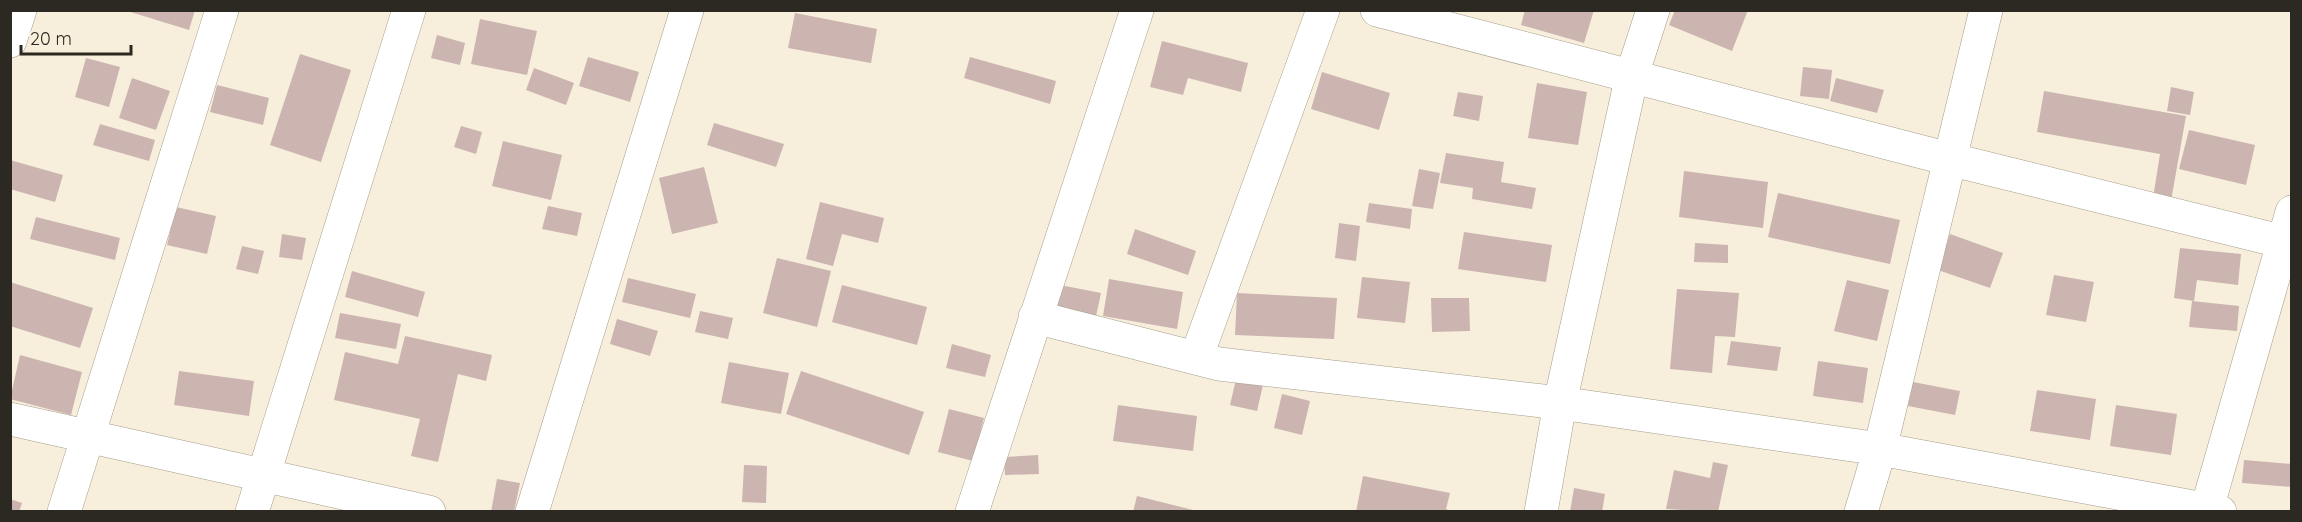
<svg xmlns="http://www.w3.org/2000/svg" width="2302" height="522" viewBox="0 0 2302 522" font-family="Quicksand,sans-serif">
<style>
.building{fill:#ccb4b1}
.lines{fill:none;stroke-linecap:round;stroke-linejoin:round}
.minor-casing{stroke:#a59e8b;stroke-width:34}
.minor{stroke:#fff;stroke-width:33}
</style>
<rect width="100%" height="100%" fill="#f7efdb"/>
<path class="building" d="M 124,10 L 195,10 L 189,30 Z
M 1525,10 L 1594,10 L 1584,43 L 1521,25 Z
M 1675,10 L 1748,10 L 1732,51 L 1669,25 Z
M 795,13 L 877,29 L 871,63 L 788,48 Z
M 480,19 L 537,31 L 527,75 L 471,64 Z
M 437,35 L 465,43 L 460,65 L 431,58 Z
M 1162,41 L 1248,63 L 1241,92 L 1188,78 L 1183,95 L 1150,87 Z
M 300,54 L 351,70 L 321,162 L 270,145 Z
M 588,57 L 639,72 L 630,102 L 579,86 Z
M 970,57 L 1056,81 L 1050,104 L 964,78 Z
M 86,58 L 120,67 L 109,107 L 75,97 Z
M 1803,67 L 1832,70 L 1829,99 L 1800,96 Z
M 534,68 L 574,83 L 566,105 L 526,90 Z
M 1322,72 L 1390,93 L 1379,130 L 1311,109 Z
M 132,78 L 170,91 L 156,130 L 119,118 Z
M 1836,78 L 1884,90 L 1877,113 L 1830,101 Z
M 1537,83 L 1587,92 L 1578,145 L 1528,138 Z
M 217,85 L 269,98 L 263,125 L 210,112 Z
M 2171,87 L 2194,92 L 2190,115 L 2167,111 Z
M 2044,91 L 2186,116 L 2171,201 L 2153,198 L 2160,154 L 2037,132 Z
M 1458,92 L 1483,96 L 1479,121 L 1453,116 Z
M 714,123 L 784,144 L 776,167 L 707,145 Z
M 100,124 L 155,140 L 149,161 L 93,145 Z
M 461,126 L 482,132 L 476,154 L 454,147 Z
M 2189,130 L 2255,145 L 2246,185 L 2179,169 Z
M 503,141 L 562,155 L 551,200 L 492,186 Z
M 1446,153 L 1504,162 L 1501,182 L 1536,188 L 1532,209 L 1472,199 L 1473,188 L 1440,183 Z
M 10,160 L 63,175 L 55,202 L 10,189 Z
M 704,167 L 718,223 L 672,234 L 659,178 Z
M 1419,169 L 1440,173 L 1433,209 L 1412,206 Z
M 1684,171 L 1768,182 L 1763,228 L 1679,217 Z
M 1778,193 L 1900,220 L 1890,264 L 1768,237 Z
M 820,202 L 884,218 L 878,243 L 842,234 L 833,266 L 806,259 Z
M 1369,203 L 1412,209 L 1410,229 L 1366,222 Z
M 548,206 L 582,213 L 577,236 L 542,229 Z
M 176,207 L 216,216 L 207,254 L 167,245 Z
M 36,217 L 120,238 L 115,260 L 30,239 Z
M 1339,223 L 1360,226 L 1356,261 L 1335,258 Z
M 1135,229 L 1196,251 L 1188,275 L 1127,254 Z
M 1464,232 L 1552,245 L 1546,282 L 1458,269 Z
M 282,234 L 306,238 L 302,260 L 279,257 Z
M 1950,234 L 2003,253 L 1990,288 L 1938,270 Z
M 1695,243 L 1728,245 L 1728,263 L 1694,262 Z
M 242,246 L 264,251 L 258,274 L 236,269 Z
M 2180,248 L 2241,254 L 2238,285 L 2197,280 L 2194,301 L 2174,298 Z
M 777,258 L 831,271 L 817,327 L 763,313 Z
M 352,271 L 425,292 L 418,317 L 345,297 Z
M 2054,275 L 2094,282 L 2086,322 L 2046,315 Z
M 1362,277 L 1410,282 L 1405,323 L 1357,318 Z
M 628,278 L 696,294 L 690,318 L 622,302 Z
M 1109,279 L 1183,292 L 1177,329 L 1103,316 Z
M 1847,280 L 1889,290 L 1877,341 L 1834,331 Z
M 10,282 L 93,308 L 80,348 L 10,326 Z
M 1055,284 L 1101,293 L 1095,321 L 1049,313 Z
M 842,285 L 927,307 L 917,345 L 832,322 Z
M 1677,289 L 1739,293 L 1735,337 L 1715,336 L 1712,373 L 1670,369 Z
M 1237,293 L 1337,298 L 1334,339 L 1235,335 Z
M 1431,298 L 1469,298 L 1470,331 L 1432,332 Z
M 2192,301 L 2239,306 L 2237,331 L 2189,327 Z
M 700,311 L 733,318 L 728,339 L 695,332 Z
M 340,313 L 401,324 L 396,349 L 335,338 Z
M 617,319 L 658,331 L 650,356 L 610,344 Z
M 405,336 L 492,355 L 486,381 L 458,374 L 438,462 L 411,456 L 420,419 L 334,400 L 345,352 L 398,364 Z
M 1731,341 L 1781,347 L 1777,371 L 1727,365 Z
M 952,344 L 991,355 L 985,377 L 946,368 Z
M 20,355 L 82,372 L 71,415 L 10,399 Z
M 1818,361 L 1868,368 L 1863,403 L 1813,396 Z
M 729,362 L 789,373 L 781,414 L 721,403 Z
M 179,371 L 254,381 L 249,416 L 174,405 Z
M 801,371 L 924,412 L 909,455 L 786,414 Z
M 1236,379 L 1263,385 L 1257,411 L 1230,405 Z
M 1913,382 L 1960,391 L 1955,415 L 1908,406 Z
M 2037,390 L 2096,399 L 2090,440 L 2030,431 Z
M 1282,394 L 1310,401 L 1302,435 L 1274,428 Z
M 1118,405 L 1197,416 L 1193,451 L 1113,441 Z
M 2116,405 L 2177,414 L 2171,455 L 2110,446 Z
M 949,409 L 984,418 L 973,461 L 938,452 Z
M 1038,455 L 1039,474 L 1005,475 L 1004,457 Z
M 2244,460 L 2292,464 L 2292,487 L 2242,483 Z
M 1713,462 L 1728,465 L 1718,512 L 1666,509 L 1674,470 L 1710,478 Z
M 744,465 L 767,466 L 766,503 L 742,502 Z
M 1363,476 L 1450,493 L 1446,509 L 1452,512 L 1356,512 Z
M 497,479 L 520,483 L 514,512 L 491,512 Z
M 1574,488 L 1605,494 L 1602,512 L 1570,512 Z
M 1137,496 L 1197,511 L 1197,512 L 1133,512 Z
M 10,499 L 22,503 L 19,512 L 10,512 Z"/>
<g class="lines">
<g class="minor-casing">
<path id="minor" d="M 1377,10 L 1949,159 L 2292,244
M 10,41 L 20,10
M 1035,317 L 1219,364 L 1560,403 L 1880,449 L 2220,512
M 1196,358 L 1323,10
M 10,419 L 429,512
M 64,512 L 222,10
M 252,512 L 409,10
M 532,512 L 687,10
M 972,512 L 1137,10
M 1541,512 L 1560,403 L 1632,75 L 1653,10
M 1861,512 L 1880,449 L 1986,10
M 2206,512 L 2292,212"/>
</g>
<use href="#minor" class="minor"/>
</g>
<rect width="2302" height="522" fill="none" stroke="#2c2922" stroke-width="24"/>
<path d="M21 45v9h110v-9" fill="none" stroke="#2c2922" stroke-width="3"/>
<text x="30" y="45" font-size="18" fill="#2c2922" stroke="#f7efdb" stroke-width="4.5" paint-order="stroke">20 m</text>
</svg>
